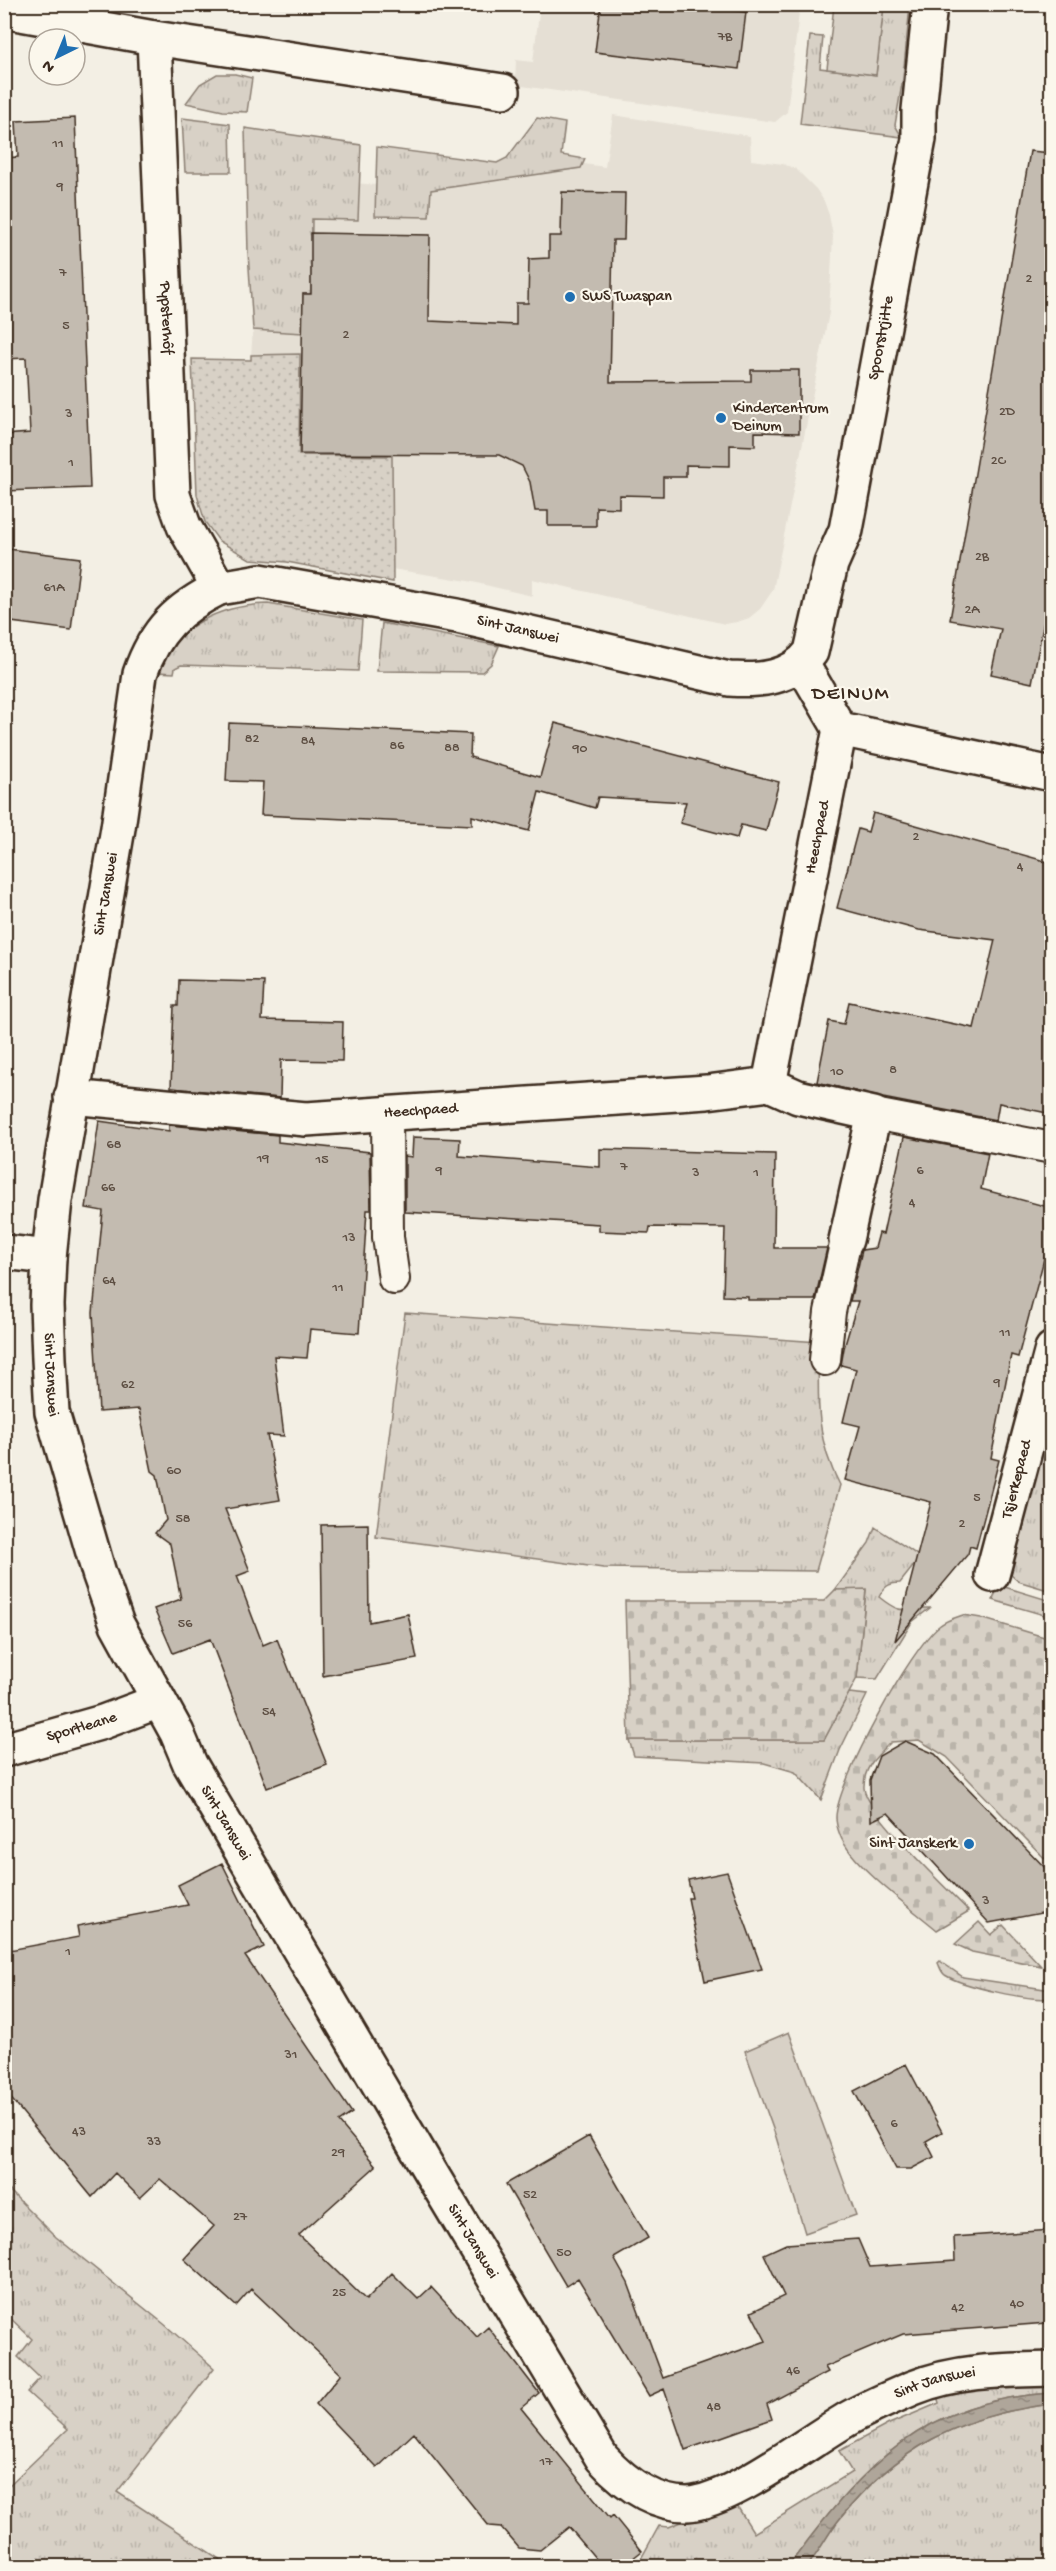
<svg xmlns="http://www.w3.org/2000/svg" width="1056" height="2571" viewBox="0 0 1056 2571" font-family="'Gochi Hand',sans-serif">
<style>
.built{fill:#e5dfd4}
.grass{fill:url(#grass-tufts);stroke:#8a7e72;stroke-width:1.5}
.cemetery{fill:url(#cemetery-stones);stroke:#8a7e72;stroke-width:1.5}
.park{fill:url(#park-dots);stroke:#8a7e72;stroke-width:1.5}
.garden{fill:#d8d1c6;stroke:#8a7e72;stroke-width:1.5}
.water{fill:url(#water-ripples);stroke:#817468;stroke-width:1.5}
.building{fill:#c3bbb0;stroke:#3b2a1e;stroke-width:1.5}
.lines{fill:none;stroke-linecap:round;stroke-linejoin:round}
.lane-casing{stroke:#3b2a1e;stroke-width:34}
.street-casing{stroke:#3b2a1e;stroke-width:38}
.secondary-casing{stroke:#3b2a1e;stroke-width:38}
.lane{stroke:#fbf7ec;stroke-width:30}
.street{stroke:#fbf7ec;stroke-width:33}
.secondary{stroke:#fbf7ec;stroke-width:33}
.poi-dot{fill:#1f6fb2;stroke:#fbf7ec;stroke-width:2}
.labels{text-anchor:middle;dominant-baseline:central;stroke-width:4.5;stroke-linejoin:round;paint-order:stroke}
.number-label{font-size:14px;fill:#5d4e42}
.poi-label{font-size:16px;fill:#3b2a1e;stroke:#fbf7ec;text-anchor:start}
.street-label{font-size:16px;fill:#3b2a1e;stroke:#fbf7ec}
.quarter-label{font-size:20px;letter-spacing:1.5px;fill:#3b2a1e;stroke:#fbf7ec}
</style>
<defs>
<pattern id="grass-tufts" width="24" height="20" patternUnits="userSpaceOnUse" patternTransform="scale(1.5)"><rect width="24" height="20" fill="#d8d1c6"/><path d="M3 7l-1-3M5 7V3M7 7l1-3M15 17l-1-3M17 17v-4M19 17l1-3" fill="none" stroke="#bab4aa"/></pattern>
<pattern id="cemetery-stones" width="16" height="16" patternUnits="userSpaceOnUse" patternTransform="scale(1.5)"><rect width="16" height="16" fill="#d8d1c6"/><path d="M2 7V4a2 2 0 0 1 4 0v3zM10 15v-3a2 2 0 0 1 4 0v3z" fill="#bab4aa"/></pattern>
<pattern id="park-dots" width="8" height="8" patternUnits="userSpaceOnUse" patternTransform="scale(1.5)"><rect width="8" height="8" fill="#d8d1c6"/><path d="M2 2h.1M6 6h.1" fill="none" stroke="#bab4aa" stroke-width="1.8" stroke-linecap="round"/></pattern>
<pattern id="water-ripples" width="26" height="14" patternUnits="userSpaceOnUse" patternTransform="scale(1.5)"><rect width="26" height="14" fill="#afa69a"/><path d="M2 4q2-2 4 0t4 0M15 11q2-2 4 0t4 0" fill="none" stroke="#90877d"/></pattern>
</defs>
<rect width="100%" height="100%" fill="#f3efe4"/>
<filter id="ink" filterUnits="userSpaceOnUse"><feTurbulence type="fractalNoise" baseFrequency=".0167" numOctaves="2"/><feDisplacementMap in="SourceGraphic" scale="12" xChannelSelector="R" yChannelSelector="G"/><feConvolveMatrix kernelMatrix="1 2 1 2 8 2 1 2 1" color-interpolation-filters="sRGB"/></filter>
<g filter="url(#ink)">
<path class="built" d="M 540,5 L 800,5 L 787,112 L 775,122 L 515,85 L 516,60 L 533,62 Z
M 613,115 L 750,136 L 751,160 L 783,164 L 796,169 L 816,189 L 824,201 L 829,215 L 833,236 L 829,313 L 773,590 L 760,609 L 749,618 L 737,622 L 725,624 L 532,579 L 532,596 L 468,581 L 392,569 L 392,456 L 299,455 L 300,354 L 251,355 L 253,330 L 247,173 L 431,190 L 581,168 L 584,164 L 605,167 Z"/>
<path class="grass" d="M 884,5 L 910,5 L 903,78 L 895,125 L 902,137 L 800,124 L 810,36 L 823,37 L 820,68 L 876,75 Z
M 217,74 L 235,74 L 252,78 L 247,112 L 223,111 L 186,103 L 200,84 Z
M 182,118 L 230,124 L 231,172 L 185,172 Z
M 537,118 L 565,123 L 561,155 L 585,159 L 581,168 L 431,190 L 429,217 L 375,216 L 377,147 L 497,163 L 507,158 Z
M 245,128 L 361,145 L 358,220 L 312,219 L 311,294 L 303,294 L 303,333 L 253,330 L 248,252 Z
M 268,604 L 362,620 L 358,671 L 181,665 L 175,668 L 174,673 L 157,672 C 175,625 221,605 268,604 Z
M 382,623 L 499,646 L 491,664 L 482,672 L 377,671 Z
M 405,1313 L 819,1342 C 818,1395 814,1437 840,1485 L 816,1571 L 603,1568 L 376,1537 Z
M 1051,1383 L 1051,1591 L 1018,1581 L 1003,1568 Z
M 875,1527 C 892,1539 941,1565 942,1586 L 915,1564 L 900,1583 C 888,1583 884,1587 879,1597 C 904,1617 902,1607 930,1608 L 912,1622 L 877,1679 L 857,1678 L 866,1590 L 835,1590 L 869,1543 Z
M 998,1585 L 1051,1601 L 1051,1617 L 993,1600 Z
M 849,1693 L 867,1695 L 840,1750 L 821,1800 L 795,1772 L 764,1763 L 634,1756 L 629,1740 L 824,1740 Z
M 940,1961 L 963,1977 L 1051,1990 L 1051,1998 C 1032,2002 962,1986 945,1975 C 941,1972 940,1967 938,1963 Z
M 5,2186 L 56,2237 L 164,2324 L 214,2368 L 117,2492 L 230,2566 L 5,2566 L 5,2489 L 68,2429 L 27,2392 L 40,2378 L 18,2357 L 32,2339 L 5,2313 Z
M 1051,2378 L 1051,2393 C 923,2401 866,2463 793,2560 L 792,2566 L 637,2566 L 659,2526 L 669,2527 L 734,2501 L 754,2533 L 852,2472 L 839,2451 L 889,2424 L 939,2403 L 936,2392 Z
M 1051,2404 L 1051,2566 L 807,2566 C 819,2553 826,2536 838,2521 C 896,2448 960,2415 1051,2404 Z"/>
<path class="cemetery" d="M 866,1589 L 857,1678 L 824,1740 L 629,1740 L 625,1601 L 824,1601 L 835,1590 Z
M 963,1615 L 981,1618 L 1051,1639 L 1051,1865 L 947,1757 L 919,1740 L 891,1742 C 877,1756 863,1767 864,1788 C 865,1811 949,1891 969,1911 L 937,1930 C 911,1908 851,1865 840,1835 C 838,1830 836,1823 836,1817 C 837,1782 911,1648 939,1626 C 946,1620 954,1618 963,1615 Z
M 979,1922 L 991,1935 L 1003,1925 L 1041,1966 L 972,1952 L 955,1944 Z"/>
<path class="park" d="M 300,354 L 299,455 L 392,456 L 393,582 L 287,562 L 250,559 L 219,541 L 205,522 L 197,495 L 192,359 L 251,360 L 251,355 Z"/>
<path class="garden" d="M 834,5 L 884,5 L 876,75 L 827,69 Z
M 789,2032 L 856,2215 L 805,2233 L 776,2137 L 745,2051 Z"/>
<path class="water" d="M 1051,2393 L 1051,2404 C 960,2415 896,2448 838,2521 C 826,2536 819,2553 807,2566 L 792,2566 L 793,2560 C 866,2463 923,2401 1051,2393 Z"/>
<path class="building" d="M 601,4 L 677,4 L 746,12 L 739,69 L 595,52 Z
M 75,118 L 90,488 L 4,491 L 4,435 L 30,433 L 26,358 L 4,359 L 4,158 L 18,157 L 16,121 Z
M 1030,151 L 1052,153 L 1052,580 L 1032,683 L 991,674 L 1001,629 L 950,620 Z
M 562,192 L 625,193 L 624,240 L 613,240 L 610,382 L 751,381 L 751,370 L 799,370 L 799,433 L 755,432 L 755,446 L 730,445 L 730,466 L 686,465 L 686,477 L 663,477 L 663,496 L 619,495 L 619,508 L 596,507 L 596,526 L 548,526 L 548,511 L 535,511 L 530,482 L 522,466 L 499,455 L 300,454 L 303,294 L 311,294 L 311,233 L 430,235 L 429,321 L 516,325 L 516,303 L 528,303 L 529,259 L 549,258 L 549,236 L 561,236 Z
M 8,549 L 80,558 L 71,630 L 4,621 L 4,578 Z
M 229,723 L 471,734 L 470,757 L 540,777 L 555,723 L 779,782 L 766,831 L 741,825 L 737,838 L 680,823 L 686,802 L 598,797 L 595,808 L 539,792 L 529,831 L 472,816 L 472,825 L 261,815 L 263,782 L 226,781 Z
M 873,813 L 1052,863 L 1052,1114 L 999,1103 L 996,1120 L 883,1098 L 817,1082 L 829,1021 L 844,1024 L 849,1002 L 974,1028 L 995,940 L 919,930 L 837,908 L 858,829 L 868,832 Z
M 179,980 L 264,982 L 262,1020 L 343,1022 L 342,1061 L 281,1060 L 280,1098 L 171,1088 L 174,1006 L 178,1006 Z
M 99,1121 L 169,1131 L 169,1125 L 278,1135 L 278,1142 L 370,1152 L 371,1210 L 367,1210 L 359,1333 L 310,1329 L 307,1358 L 274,1356 L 284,1436 L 267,1435 L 280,1500 L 225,1509 L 250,1571 L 237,1576 L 263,1645 L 277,1639 L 327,1765 L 267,1788 L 210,1639 L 173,1653 L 154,1609 L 181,1599 L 170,1544 L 155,1533 L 166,1520 L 157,1475 L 152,1471 L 139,1409 L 99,1412 L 93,1313 L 103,1211 L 86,1208 Z
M 413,1137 L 460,1139 L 459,1156 L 600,1167 L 600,1149 L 775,1154 L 774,1248 L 827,1248 L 815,1300 L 748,1300 L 748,1297 L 723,1296 L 725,1228 L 650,1227 L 649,1233 L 599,1231 L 599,1224 L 405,1212 L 405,1156 L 412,1157 Z
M 904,1137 L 988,1153 L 981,1189 L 1052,1208 L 1052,1229 L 1018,1357 L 1011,1355 L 991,1458 L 999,1460 L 976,1548 L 970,1546 L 968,1554 L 895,1641 L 931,1502 L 845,1480 L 860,1426 L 843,1422 L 856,1369 L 841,1365 L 844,1348 L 858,1301 L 850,1301 L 862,1250 L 875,1248 L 879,1233 L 883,1234 Z
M 368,1524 L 369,1622 L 408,1614 L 417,1659 L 323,1676 L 321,1525 Z
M 905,1741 L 935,1754 L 1052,1875 L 1052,1911 L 989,1923 L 888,1813 L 871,1821 L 870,1780 L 879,1756 Z
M 222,1863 L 264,1947 L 245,1956 L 352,2113 L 339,2122 L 376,2166 L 299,2235 L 366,2300 L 392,2273 L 418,2299 L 431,2287 L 477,2337 L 488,2327 L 539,2393 L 521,2408 L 610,2518 L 613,2515 L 642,2551 L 623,2566 L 602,2566 L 569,2527 L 540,2550 L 519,2548 L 501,2527 L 489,2526 L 414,2433 L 377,2468 L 316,2404 L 341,2374 L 251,2289 L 236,2306 L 184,2259 L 214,2226 L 160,2179 L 140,2198 L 115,2173 L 92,2197 L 4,2090 L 4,1951 L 79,1937 L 77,1926 L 188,1905 L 178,1885 Z
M 727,1872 L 762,1969 L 705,1981 L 688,1898 L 692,1898 L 688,1880 Z
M 906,2064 L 942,2132 L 926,2141 L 934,2157 L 911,2169 L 896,2169 L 854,2091 Z
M 589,2136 L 648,2238 L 614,2258 L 628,2283 L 663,2378 L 766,2341 L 751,2312 L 784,2296 L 764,2254 L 786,2244 L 858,2239 L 870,2267 L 955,2261 L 954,2237 L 1052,2230 L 1052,2311 L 1046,2311 L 1047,2323 L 903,2334 L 825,2367 L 828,2372 L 767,2404 L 772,2419 L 685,2450 L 664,2389 L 649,2396 L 578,2278 L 566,2286 L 506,2184 Z"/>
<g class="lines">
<g class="lane-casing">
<path id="lane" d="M 387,1113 L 388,1237 L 394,1279
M 874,1114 L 1052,1148
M 825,1360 L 830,1312 L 846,1240"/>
</g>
<g class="street-casing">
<g id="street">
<path d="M 4,11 L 154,38 L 503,91"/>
<path id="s1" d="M 154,38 L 173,495 L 184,526 L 219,588 C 178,608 155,630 140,674 L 118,828 L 55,1200 L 49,1257 L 47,1305 L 49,1359 L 52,1412 L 99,1573 L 117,1624 L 177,1733 L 190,1764 L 425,2163 L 602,2458 C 624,2482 652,2504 687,2504 C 731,2502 810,2440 851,2417 C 871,2406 892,2397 913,2388 C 956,2370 1005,2370 1052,2369"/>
<path d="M 802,664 L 840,729 L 1052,774"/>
<path d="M 769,1084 L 798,1097 L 874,1114 L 846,1240"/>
<path id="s2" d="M 71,1097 L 306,1119 L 707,1092 L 769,1084 L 840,729"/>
<path d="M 4,1252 L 49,1257"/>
<path id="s3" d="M 992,1575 L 1052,1349"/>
<path id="s4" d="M 4,1750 L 103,1722 L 159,1701"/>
</g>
</g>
<g class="secondary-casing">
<g id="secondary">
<path id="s5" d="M 219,588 L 260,581 L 457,616 L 729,679 C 760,681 791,679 811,652 L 831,564 L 846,530 L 919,139 L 919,110 L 930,4"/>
</g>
</g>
<use href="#lane" class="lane"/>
<use href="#street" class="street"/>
<use href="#secondary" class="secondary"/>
</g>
</g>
<g class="poi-dot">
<circle cx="570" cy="297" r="6"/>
<circle cx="721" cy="418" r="6"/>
<circle cx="969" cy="1844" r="6"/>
</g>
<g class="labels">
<g class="number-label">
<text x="725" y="37">7B</text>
<text x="58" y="144">11</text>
<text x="60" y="187">9</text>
<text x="63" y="273">7</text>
<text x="1029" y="279">2</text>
<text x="66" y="326">5</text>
<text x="346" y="335">2</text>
<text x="1007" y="412">2D</text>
<text x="69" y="414">3</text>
<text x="998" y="461">2C</text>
<text x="71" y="463">1</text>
<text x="982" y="557">2B</text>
<text x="54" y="588">61A</text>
<text x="972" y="610">2A</text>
<text x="252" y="739">82</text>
<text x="308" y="741">84</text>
<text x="397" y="746">86</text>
<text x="452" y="748">88</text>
<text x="580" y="749">90</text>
<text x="916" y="837">2</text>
<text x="1020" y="867">4</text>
<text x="893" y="1070">8</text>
<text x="837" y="1072">10</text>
<text x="114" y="1145">68</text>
<text x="263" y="1159">19</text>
<text x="322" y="1160">15</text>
<text x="624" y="1167">7</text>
<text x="439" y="1171">9</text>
<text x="920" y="1171">6</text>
<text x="696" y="1173">3</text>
<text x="756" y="1173">1</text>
<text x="108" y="1188">66</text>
<text x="912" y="1203">4</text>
<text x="349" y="1238">13</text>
<text x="109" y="1281">64</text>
<text x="338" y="1288">11</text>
<text x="1005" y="1333">11</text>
<text x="997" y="1383">9</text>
<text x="128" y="1385">62</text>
<text x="174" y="1471">60</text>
<text x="977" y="1498">5</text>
<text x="183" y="1519">58</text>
<text x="962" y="1524">2</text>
<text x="185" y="1624">56</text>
<text x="269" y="1712">54</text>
<text x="986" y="1901">3</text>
<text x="68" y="1952">1</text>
<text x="291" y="2055">31</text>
<text x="894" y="2124">6</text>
<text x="79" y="2132">43</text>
<text x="154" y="2142">33</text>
<text x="338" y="2153">29</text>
<text x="530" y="2195">52</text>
<text x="240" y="2217">27</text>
<text x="564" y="2253">50</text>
<text x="339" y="2293">25</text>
<text x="1017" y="2304">40</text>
<text x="958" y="2308">42</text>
<text x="793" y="2371">46</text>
<text x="714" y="2407">48</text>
<text x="546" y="2462">17</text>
</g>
<g class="poi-label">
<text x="582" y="297">SWS Twaspan</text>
<text x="733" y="409">Kindercentrum<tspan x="733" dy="18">Deinum</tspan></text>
<text x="957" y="1844" text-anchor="end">Sint Janskerk</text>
</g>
<g class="street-label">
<text stroke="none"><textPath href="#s1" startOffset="280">Pypsterhôf</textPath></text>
<text stroke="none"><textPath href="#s5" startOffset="934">Spoorstrjitte</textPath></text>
<text stroke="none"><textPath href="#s5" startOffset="304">Sint Janswei</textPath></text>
<text stroke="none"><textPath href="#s2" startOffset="952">Heechpaed</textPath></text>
<text transform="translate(107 894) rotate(-80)">Sint Janswei</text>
<text stroke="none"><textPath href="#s2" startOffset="351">Heechpaed</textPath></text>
<text stroke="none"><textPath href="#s1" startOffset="1390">Sint Janswei</textPath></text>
<text stroke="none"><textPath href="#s3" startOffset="99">Tsjerkepaed</textPath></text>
<text stroke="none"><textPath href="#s4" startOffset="81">Sportleane</textPath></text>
<text stroke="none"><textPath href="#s1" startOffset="1876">Sint Janswei</textPath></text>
<text stroke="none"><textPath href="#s1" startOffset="2362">Sint Janswei</textPath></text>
<text stroke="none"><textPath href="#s1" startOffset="2992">Sint Janswei</textPath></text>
</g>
<g class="quarter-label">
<text x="851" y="695">DEINUM</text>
</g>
</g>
<rect width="1056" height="2571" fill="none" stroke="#fbf7ec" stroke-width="24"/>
<rect x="12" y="12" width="1032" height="2547" fill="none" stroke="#3b2a1e" stroke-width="2" filter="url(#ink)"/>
<g transform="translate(57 57) rotate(223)"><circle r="28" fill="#fbf7ec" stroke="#aea59a" stroke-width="1.5"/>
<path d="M0-4.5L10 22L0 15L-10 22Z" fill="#1f6fb2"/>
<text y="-9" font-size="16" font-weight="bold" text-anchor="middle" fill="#3b2a1e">N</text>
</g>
</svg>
